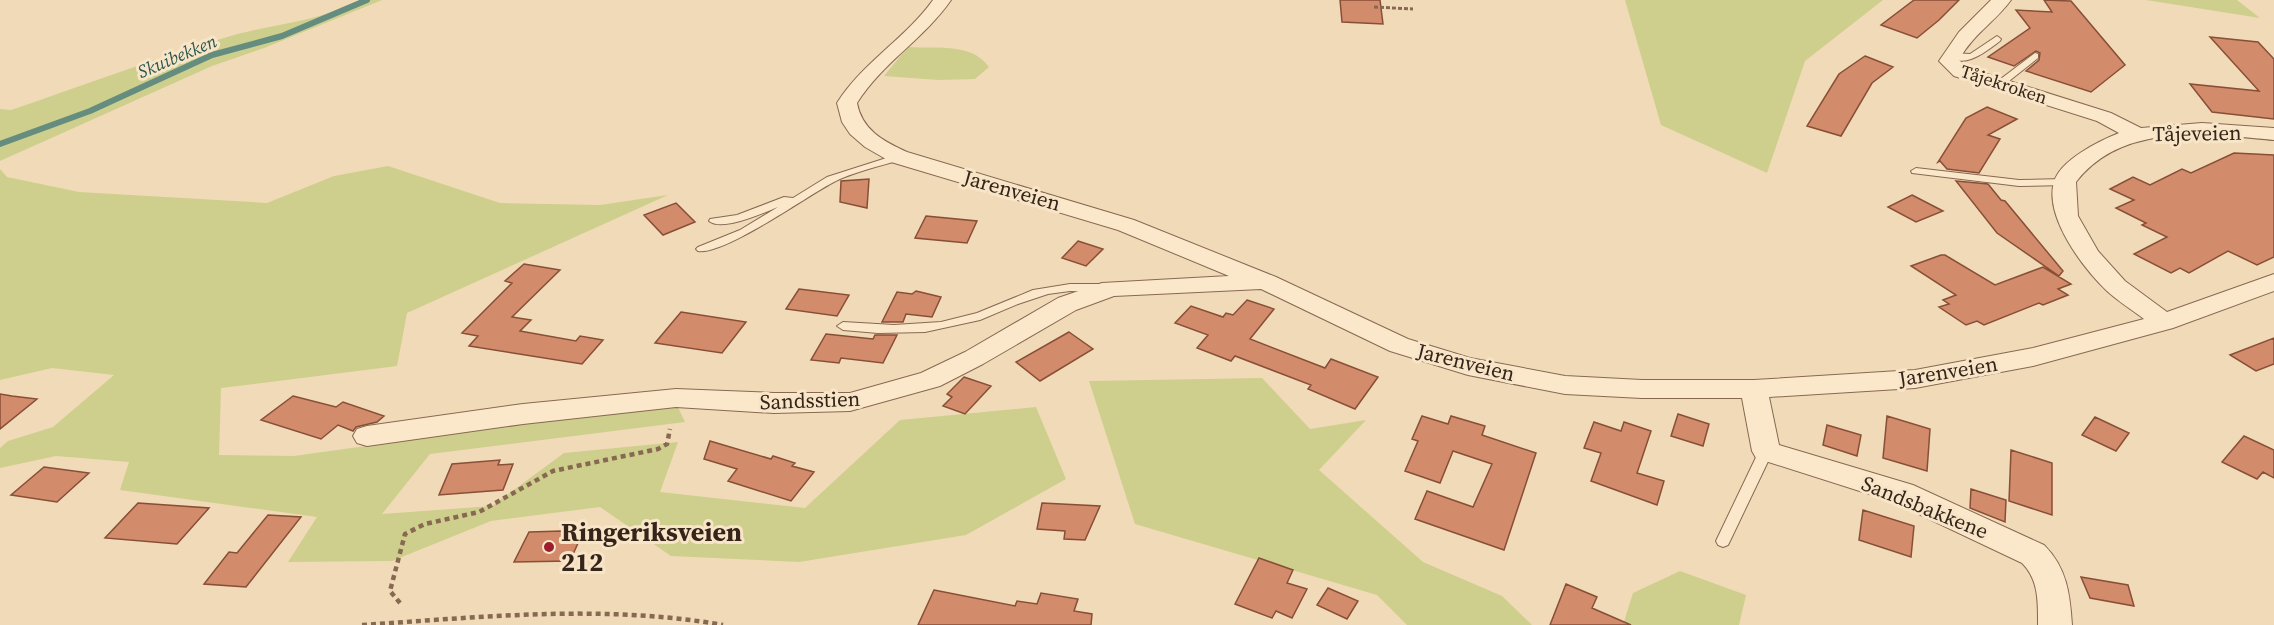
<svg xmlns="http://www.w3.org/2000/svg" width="2274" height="625" viewBox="0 0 2274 625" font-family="'Source Serif 4',serif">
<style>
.green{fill:#cecf8c}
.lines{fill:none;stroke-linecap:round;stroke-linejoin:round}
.stream{stroke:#658d7f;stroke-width:6}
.building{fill:#d28b6b;stroke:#884f37;stroke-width:1.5}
.lane-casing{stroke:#876952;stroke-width:2}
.street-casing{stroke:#876952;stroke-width:2}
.path-far1{stroke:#876952;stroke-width:3;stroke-dasharray:4 2;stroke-linecap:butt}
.path{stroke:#876952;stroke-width:4.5;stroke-dasharray:5 4;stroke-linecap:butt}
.lane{fill:#fbe8cb;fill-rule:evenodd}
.street{fill:#fbe8cb;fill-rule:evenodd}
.poi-dot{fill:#9a1e2c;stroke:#f8e5c8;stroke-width:2}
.labels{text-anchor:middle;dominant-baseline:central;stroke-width:6;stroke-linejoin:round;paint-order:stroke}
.far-water-label{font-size:18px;font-style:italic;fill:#27564e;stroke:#f8e5c8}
.far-street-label{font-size:18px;fill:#352419;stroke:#f8e5c8}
.street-label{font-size:21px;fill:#352419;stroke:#f8e5c8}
.near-poi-label{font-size:26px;font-weight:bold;fill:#352419;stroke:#f8e5c8;text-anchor:start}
</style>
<rect width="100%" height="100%" fill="#f1dab8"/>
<path class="green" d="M 360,0 L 382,0 L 264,48 L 212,66 L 0,161 L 0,109 L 11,110 C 82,86 152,59 224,38 C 264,25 325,21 360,0 Z
M 1625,0 L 1883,0 L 1805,61 L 1767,173 L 1661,125 Z
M 2146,0 L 2237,0 L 2260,18 Z
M 908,47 C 936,49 971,42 989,67 L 975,79 L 939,80 L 884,76 Z
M 388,166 L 500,203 L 600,205 L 668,195 L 407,313 L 397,366 L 221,388 L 219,455 L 294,456 L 676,403 L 685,422 L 430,454 L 382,514 L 492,506 L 564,453 L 678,442 L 660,492 L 805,508 L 900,420 L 1036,407 L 1066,479 L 966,535 L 799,562 L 671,556 L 600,507 L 491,521 L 392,561 L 288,562 L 317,517 L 120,490 L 129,462 L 56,456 L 0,468 L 0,448 L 8,441 L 53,427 L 114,375 L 52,368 L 0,380 L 0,169 L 7,177 L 79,192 L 267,203 L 334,176 Z
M 1262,378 L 1310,429 L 1366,420 L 1319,470 L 1423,562 L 1502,596 L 1532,625 L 1407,625 L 1377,595 L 1135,524 L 1089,381 Z
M 1680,571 L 1746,595 L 1739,625 L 1623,625 L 1633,593 Z"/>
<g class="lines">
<path class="stream" d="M 0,144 L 90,111 L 212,55 L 282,36 L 367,0"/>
</g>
<path class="building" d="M 1340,0 L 1380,0 L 1383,24 L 1342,22 Z
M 1914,0 L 1959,0 L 1939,20 L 1917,38 L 1881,25 Z
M 2044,0 L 2071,1 L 2125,65 L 2091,92 L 2026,71 L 2039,60 L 2040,53 L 2036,51 L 2014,66 L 1988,57 L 2030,28 L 2016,10 L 2052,12 Z
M 2210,37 L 2258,42 L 2274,59 L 2274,119 L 2212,112 L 2190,84 L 2259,91 Z
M 1865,56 L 1893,67 L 1872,83 L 1841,136 L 1807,126 L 1839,74 Z
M 1987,107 L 2017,119 L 1988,135 L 2000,139 L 1979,173 L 1947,169 L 1940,161 L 1938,162 L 1966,118 Z
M 2234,153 L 2274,155 L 2274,257 L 2257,265 L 2228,251 L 2189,273 L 2180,268 L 2171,273 L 2134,254 L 2167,237 L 2142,225 L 2146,223 L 2116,208 L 2134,200 L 2110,189 L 2133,177 L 2150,185 L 2182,169 L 2191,173 Z
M 869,179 L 867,208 L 840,202 L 841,181 Z
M 1956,181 L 1988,184 L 2001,200 L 2005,201 L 2063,271 L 2059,276 L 1997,233 Z
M 1912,195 L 1943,211 L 1916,222 L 1888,207 Z
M 676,203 L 695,222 L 663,235 L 644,215 Z
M 926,216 L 977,221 L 967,243 L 915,238 Z
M 1078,241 L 1103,249 L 1086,266 L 1062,258 Z
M 1941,255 L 1945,255 L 1995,285 L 2043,267 L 2071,284 L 2058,289 L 2068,295 L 2043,305 L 2039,303 L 1984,325 L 1977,321 L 1966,325 L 1939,307 L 1949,304 L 1943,300 L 1956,295 L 1911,266 Z
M 524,264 L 560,270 L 512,317 L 531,320 L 520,331 L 576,341 L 580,336 L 603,340 L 582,364 L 469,346 L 478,336 L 462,333 L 512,283 L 505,281 Z
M 799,289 L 849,295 L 837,316 L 786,309 Z
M 916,291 L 941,297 L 932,317 L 906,314 L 903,322 L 882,322 L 897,292 L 912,294 Z
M 1247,300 L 1274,309 L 1250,339 L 1325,368 L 1331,359 L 1378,377 L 1355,409 L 1308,389 L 1311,385 L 1235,356 L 1231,361 L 1197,348 L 1208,335 L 1175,323 L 1191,306 L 1223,317 L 1226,313 L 1233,315 Z
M 681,312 L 746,322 L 722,353 L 655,343 Z
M 1069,332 L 1093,349 L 1040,381 L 1016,362 Z
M 826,334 L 873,339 L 875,335 L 897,335 L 883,363 L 841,358 L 839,363 L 811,360 Z
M 2274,338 L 2274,364 L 2256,371 L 2230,355 Z
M 964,377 L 991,386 L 965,414 L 943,406 L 952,397 L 947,394 Z
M 0,394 L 12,396 L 37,399 L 0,429 Z
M 293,396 L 336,407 L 343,402 L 384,416 L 377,422 L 356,427 L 353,431 L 338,425 L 321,439 L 261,420 Z
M 1678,414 L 1709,424 L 1703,446 L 1671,436 Z
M 1422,416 L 1448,424 L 1451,416 L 1485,426 L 1482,435 L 1536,453 L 1504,550 L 1415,519 L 1427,491 L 1473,507 L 1492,464 L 1453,451 L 1440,483 L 1405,471 L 1418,441 L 1412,439 Z
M 1887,416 L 1930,429 L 1927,471 L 1883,458 Z
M 2095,417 L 2129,433 L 2116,451 L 2082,435 Z
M 1594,422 L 1621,431 L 1624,422 L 1651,431 L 1637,473 L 1664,481 L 1657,505 L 1591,481 L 1601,453 L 1584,448 Z
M 1827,425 L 1861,435 L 1857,456 L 1823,445 Z
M 2244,436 L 2274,450 L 2274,478 L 2263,472 L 2257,479 L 2222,462 Z
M 710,441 L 771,459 L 773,456 L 795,463 L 792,466 L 814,472 L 791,501 L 728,481 L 737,469 L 704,459 Z
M 2011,450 L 2052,463 L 2052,515 L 2009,501 Z
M 500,460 L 498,465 L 513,464 L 503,490 L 439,495 L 452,464 Z
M 44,467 L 89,473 L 57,502 L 11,495 Z
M 1971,489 L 2006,500 L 2005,522 L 1970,508 Z
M 138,503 L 209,508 L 177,544 L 105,538 Z
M 1042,503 L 1100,506 L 1085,540 L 1064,539 L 1065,531 L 1037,529 Z
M 1863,510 L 1914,526 L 1911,557 L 1859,540 Z
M 268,515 L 301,517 L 246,587 L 204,584 L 229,552 L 237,553 Z
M 529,532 L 562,531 L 583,532 L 570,561 L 514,562 Z
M 1259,558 L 1293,570 L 1287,583 L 1307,589 L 1292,618 L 1276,611 L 1272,618 L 1235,604 Z
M 2081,577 L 2128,585 L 2134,606 L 2090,598 Z
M 1566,584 L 1597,597 L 1592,608 L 1631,625 L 1550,625 Z
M 1328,588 L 1358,601 L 1347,619 L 1317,605 Z
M 934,590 L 1015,606 L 1017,601 L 1037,604 L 1041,593 L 1078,599 L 1074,611 L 1092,614 L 1091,625 L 918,625 Z"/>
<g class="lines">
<g class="lane-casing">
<path id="lane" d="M 1997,36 L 2001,39 L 2000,41 C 1985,52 1966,69 1947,56 L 1951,53 L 1970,54 Z
M 2035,53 L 2038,54 L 2038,58 L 2004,85 L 1998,85 L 1998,81 Z
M 899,154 L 904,157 L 903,159 C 881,166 852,172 832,183 C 807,196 723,256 698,251 L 696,249 L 698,247 L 740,230 L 778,207 C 763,213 722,232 709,221 L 710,219 L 737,215 L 784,197 L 793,198 L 827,177 Z
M 1916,168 L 2019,180 L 2065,179 L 2070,182 L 2065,185 L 2019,186 L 1912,173 L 1911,171 Z
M 1070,284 L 1105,284 L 1111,288 L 1105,292 L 1070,291 L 1048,294 L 1018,304 L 980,320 L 925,332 L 878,333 L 843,330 L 837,326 L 843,322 L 894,325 L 941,322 L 977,313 L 1033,290 Z
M 1766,446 L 1771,448 L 1773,451 L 1730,541 L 1728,545 L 1723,547 L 1718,545 L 1716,541 L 1759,451 L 1761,448 Z"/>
</g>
<g class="street-casing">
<path id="street" d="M 933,0 L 951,0 C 924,39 882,63 857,103 C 862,130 883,141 907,152 L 1134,220 L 1276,277 L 1408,339 L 1470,358 L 1565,376 L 1642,380 L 1754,380 L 1915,370 L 2033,348 L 2144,319 C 2132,310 2118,301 2107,291 C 2083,268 2044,217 2054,182 C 2060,160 2099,141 2119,133 L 2097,121 L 1954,76 L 1939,61 L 1959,32 L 1991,0 L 2011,0 C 1995,22 1972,35 1959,60 L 1968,68 L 2111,113 L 2141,128 L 2202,123 L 2274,128 L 2274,140 C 2207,134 2122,122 2076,182 L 2078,216 L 2098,251 L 2125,281 L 2167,312 L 2274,274 L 2274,291 L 2173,328 L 2033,366 L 1915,388 L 1769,397 L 1779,445 L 1913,485 L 2044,545 C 2067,568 2070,594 2072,625 L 2038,625 C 2038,602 2039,580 2022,563 L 1891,501 L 1756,458 L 1752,451 L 1742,398 L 1642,398 L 1565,394 L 1468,375 L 1390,351 L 1261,289 L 1114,296 L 1076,310 L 983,364 L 940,386 L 850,411 L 774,413 L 676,407 L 523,424 L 367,446 L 357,443 L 353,436 L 357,429 L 367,426 L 523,404 L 676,389 L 774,393 L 850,393 L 921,373 L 965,352 L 1058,298 L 1102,283 L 1229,276 L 1118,230 L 891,162 L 865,147 L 850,134 L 842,122 L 837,103 C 863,62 905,39 933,0 Z"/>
</g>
<path class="path-far1" d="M 1374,7 L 1413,9"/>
<path class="path" d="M 400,603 L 390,591 L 405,534 L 425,524 L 479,512 L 553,471 L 658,449 L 667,444 L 670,429
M 362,625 C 483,617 603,604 723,625"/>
<use href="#lane" class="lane"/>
<use href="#street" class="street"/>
</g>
<circle class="poi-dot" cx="549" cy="547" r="6"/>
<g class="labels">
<g class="far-water-label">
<text transform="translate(177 56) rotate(-23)">Skuibekken</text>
</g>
<g class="far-street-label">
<text transform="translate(2004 84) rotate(18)">Tåjekroken</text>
</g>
<g class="street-label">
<text transform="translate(2197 133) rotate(-1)">Tåjeveien</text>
<text transform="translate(1012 190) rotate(16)">Jarenveien</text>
<text transform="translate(1466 362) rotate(14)">Jarenveien</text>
<text transform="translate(1948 371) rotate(-9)">Jarenveien</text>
<text transform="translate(810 400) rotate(-2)">Sandsstien</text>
<text transform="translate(1925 507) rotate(22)">Sandsbakkene</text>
</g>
<g class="near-poi-label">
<text x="561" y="532">Ringeriksveien<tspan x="561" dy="30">212</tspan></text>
</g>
</g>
</svg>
